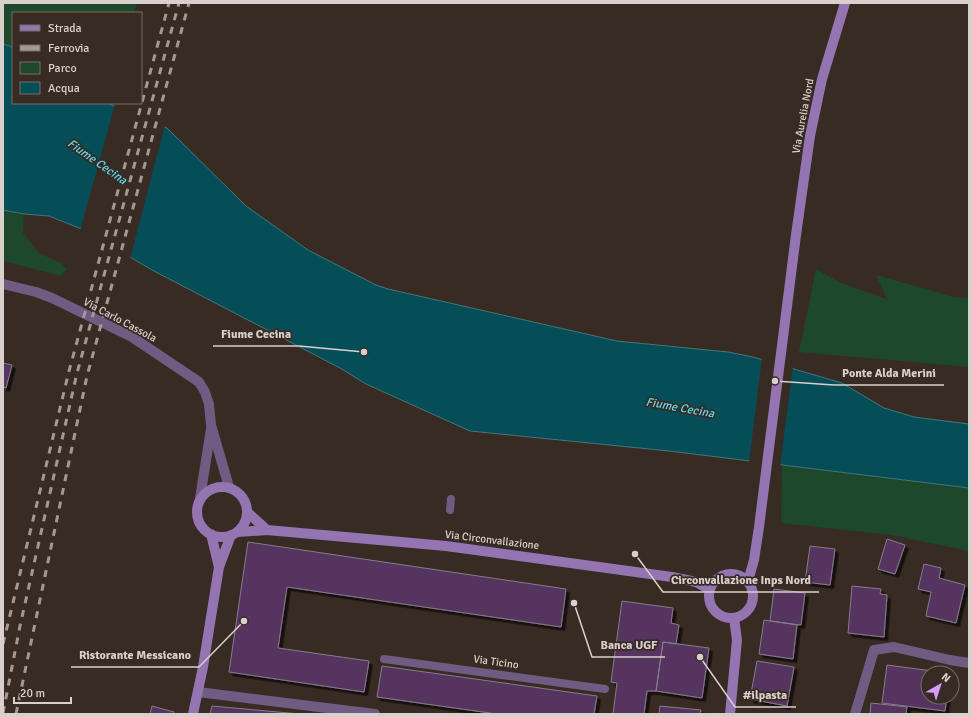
<svg xmlns="http://www.w3.org/2000/svg" width="972" height="717" viewBox="0 0 972 717" font-family="Signika,sans-serif">
<style>
.green{fill:#1d482b}
.water{fill:#054e58;stroke:#45757a}
.pier{fill:#382b24}
.building{fill:#54345f;stroke:#867c8a;filter:url(#shadow)}
.lines{fill:none;stroke-linecap:round;stroke-linejoin:round}
.lane{stroke:#705c82;stroke-width:8}
.street{stroke:#705c82;stroke-width:10}
.secondary{stroke:#9575b1;stroke-width:10}
.rail{stroke:#a39994;stroke-width:3;stroke-dasharray:7 7;stroke-linecap:butt}
.labels{text-anchor:middle;dominant-baseline:central;stroke-width:3.5;stroke-linejoin:round;paint-order:stroke}
.street-label{font-size:11px;fill:#d9d0cb;stroke:#382b24}
.water-label{font-size:12px;font-style:italic;fill:#5ed9ed;stroke:#382b24}
.leader{fill:none;stroke:#d9d0cb;stroke-width:1.5}
.callout-dot{fill:#d9d0cb;stroke:#382b24;stroke-width:1.5}
.callout-label{font-size:12px;text-anchor:middle;font-weight:bold;fill:#d9d0cb;stroke:#382b24;stroke-width:3.5;stroke-linejoin:round;paint-order:stroke}
</style>
<defs>
<filter id="shadow"><feDropShadow dx="3.5" dy="3.5" stdDeviation="0" flood-color="#0009"/></filter>
</defs>
<rect width="100%" height="100%" fill="#382b24"/>
<path class="green" d="M 3,3 L 137,3 L 134,13 L 13,13 L 13,47 L 3,44 Z
M 3,210 L 24,214 L 23,233 L 39,253 L 61,263 L 67,269 L 61,276 L 3,261 Z
M 816,269 L 841,283 L 887,299 L 876,275 L 954,297 L 969,298 L 969,367 L 799,352 Z
M 782,465 L 969,488 L 969,551 L 891,535 L 781,523 Z"/>
<path class="water" d="M 3,44 L 13,47 L 13,103 L 107,103 L 167,128 L 246,206 L 308,250 L 376,285 L 388,289 L 617,341 L 728,352 L 753,357 L 842,383 L 884,408 L 914,417 L 969,424 L 969,488 L 669,451 L 470,431 L 366,384 L 340,368 L 152,270 L 84,230 L 49,216 L 24,214 L 3,210 Z"/>
<path class="pier" d="M 115,104 L 165,125 L 130,259 L 80,231 Z
M 762,357 L 793,366 L 780,467 L 749,463 Z"/>
<path class="building" d="M 3,363 L 12,365 L 6,388 L 3,387 Z
M 887,539 L 905,545 L 895,574 L 878,569 Z
M 248,542 L 566,589 L 561,627 L 287,587 L 278,648 L 369,661 L 364,692 L 229,672 Z
M 810,546 L 835,549 L 830,585 L 805,582 Z
M 924,564 L 941,568 L 939,578 L 965,585 L 956,623 L 926,616 L 931,592 L 918,589 Z
M 852,586 L 881,589 L 880,594 L 887,595 L 884,637 L 848,633 Z
M 774,589 L 805,593 L 801,625 L 770,621 Z
M 622,601 L 673,608 L 671,623 L 679,625 L 676,644 L 663,642 L 656,691 L 647,691 L 644,714 L 613,714 L 617,683 L 611,682 Z
M 764,620 L 797,625 L 793,659 L 759,654 Z
M 663,642 L 709,648 L 702,698 L 656,691 Z
M 757,661 L 794,667 L 787,706 L 750,699 Z
M 887,665 L 948,673 L 928,673 L 928,697 L 947,697 L 945,711 L 882,703 Z
M 382,666 L 597,696 L 594,714 L 497,714 L 377,697 Z
M 871,703 L 907,707 L 906,714 L 870,714 Z
M 152,706 L 174,712 L 173,714 L 150,714 Z
M 212,706 L 300,714 L 210,714 Z
M 660,706 L 701,710 L 700,714 L 659,714 Z"/>
<g class="lines">
<path class="lane" d="M 450,510 L 451,499
M 384,659 L 605,689"/>
<path class="street" d="M 3,284 L 36,292 L 52,298 L 132,337 L 199,382 L 205,392 L 209,404 L 211,425 L 229,487
M 200,498 L 211,429
M 198,692 L 375,714
M 855,714 L 874,650 L 894,647 L 950,660 L 969,663"/>
<path class="secondary" d="M197 512a25 25 0 1 1 50 0a25 25 0 1 1-50 0Z
M 247,512 L 267,530
M 237,532 L 267,530 L 446,546 L 672,577 L 696,582 L 710,590
M 211,534 L 219,567
M709 596a22 22 0 1 1 44 0a22 22 0 1 1-44 0Z
M 748,581 L 754,560 L 759,527 L 796,235 L 810,136 L 822,79 L 845,3
M 193,714 L 203,667 L 219,567 L 231,535
M 730,714 L 737,640 L 734,618"/>
<path class="rail" d="M 3,644 L 69,371 L 169,3
M 3,713 L 20,626 L 77,373 L 179,3
M 16,714 L 87,376 L 189,3"/>
</g>
<g class="labels">
<g class="street-label">
<text transform="translate(803 116) rotate(-79)">Via Aurelia Nord</text>
<text transform="translate(120 320) rotate(28)">Via Carlo Cassola</text>
<text transform="translate(492 540) rotate(7)">Via Circonvallazione</text>
<text transform="translate(496 662) rotate(8)">Via Ticino</text>
</g>
<g class="water-label">
<text transform="translate(97 162) rotate(35)">Fiume Cecina</text>
<text transform="translate(680 408) rotate(10)">Fiume Cecina</text>
</g>
</g>
<path class="leader" d="M364 352L299 346H213M775 381L834 385H944M635 554L663 592H819M574 603L592 657H665M244 621L199 667H71M700 657L735 707H796"/>
<g class="callout-dot">
<circle cx="364" cy="352" r="4"/>
<circle cx="775" cy="381" r="4"/>
<circle cx="635" cy="554" r="4"/>
<circle cx="574" cy="603" r="4"/>
<circle cx="244" cy="621" r="4"/>
<circle cx="700" cy="657" r="4"/>
</g>
<g class="callout-label">
<text x="256" y="338">Fiume Cecina</text>
<text x="889" y="377">Ponte Alda Merini</text>
<text x="741" y="584">Circonvallazione Inps Nord</text>
<text x="629" y="649">Banca UGF</text>
<text x="135" y="659">Ristorante Messicano</text>
<text x="765" y="699">#ilpasta</text>
</g>
<rect width="972" height="717" fill="none" stroke="#d9d0cb" stroke-width="8"/>
<rect x="12" y="12" width="130" height="92" fill="#382b24" stroke="#786d67"/>
<rect x="20" y="25" width="20" height="6" fill="#9575b1" stroke="#786d67"/>
<text x="48" y="32" font-size="12" fill="#d9d0cb">Strada</text>
<rect x="20" y="45" width="20" height="6" fill="#a39994" stroke="#786d67"/>
<text x="48" y="52" font-size="12" fill="#d9d0cb">Ferrovia</text>
<rect x="20" y="62" width="20" height="12" fill="#1d482b" stroke="#786d67"/>
<text x="48" y="72" font-size="12" fill="#d9d0cb">Parco</text>
<rect x="20" y="82" width="20" height="12" fill="#054e58" stroke="#786d67"/>
<text x="48" y="92" font-size="12" fill="#d9d0cb">Acqua</text>
<g transform="translate(940 685) rotate(39)"><circle r="19" fill="#382b24" stroke="#786d67"/>
<path d="M0-3L7 15L0 10L-7 15Z" fill="#d79bf9"/>
<text y="-6" font-size="11" font-weight="bold" text-anchor="middle" fill="#d9d0cb">N</text>
</g>
<path d="M14 697v6h57v-6" fill="none" stroke="#d9d0cb" stroke-width="2"/>
<text x="20" y="697" font-size="12" fill="#d9d0cb" stroke="#382b24" stroke-width="3" paint-order="stroke">20 m</text>
</svg>
